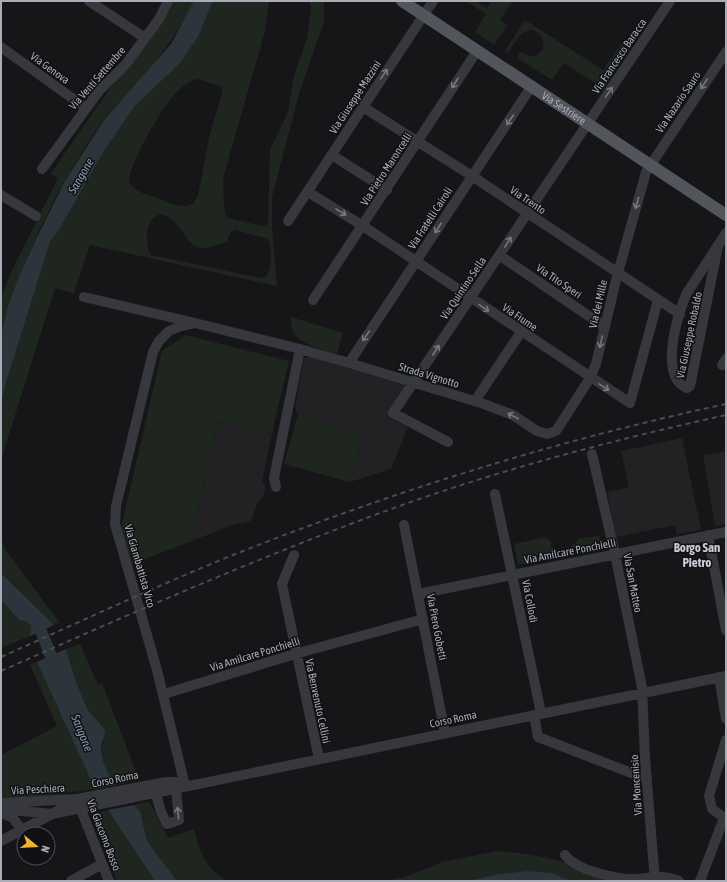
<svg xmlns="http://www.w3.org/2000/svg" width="727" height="882" viewBox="0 0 727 882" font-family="'Asap Condensed',sans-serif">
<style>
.built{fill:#222225}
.green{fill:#1e261f;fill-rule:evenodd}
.water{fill:#2c353c}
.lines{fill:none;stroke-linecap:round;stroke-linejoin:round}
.river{stroke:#2c353c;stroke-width:12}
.minor{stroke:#37383d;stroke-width:10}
.major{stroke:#53555c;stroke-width:12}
.rail{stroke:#4a4c52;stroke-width:2;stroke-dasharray:5 4;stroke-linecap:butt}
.oneway{stroke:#757881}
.labels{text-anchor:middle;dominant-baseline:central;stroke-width:3;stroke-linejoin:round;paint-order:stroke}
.street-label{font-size:11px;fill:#a8adb8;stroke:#111113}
.water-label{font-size:12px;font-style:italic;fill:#7f9bb3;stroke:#111113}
.quarter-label{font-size:13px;font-weight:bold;fill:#c9ccd4;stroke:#111113}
</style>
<rect width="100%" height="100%" fill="#161618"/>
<path class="built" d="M 309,356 L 406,386 L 390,418 L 408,427 L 391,469 L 350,482 L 363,434 L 298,414 L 295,408 L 303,362 L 304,358 Z
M 217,421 L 272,433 L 262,481 L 266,486 L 263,497 L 258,502 L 251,521 L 232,525 L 192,541 Z
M 682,438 L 701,530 L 677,534 L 675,525 L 616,537 L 607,492 L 629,487 L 621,451 Z
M 726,451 L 726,524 L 715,526 L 703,455 Z"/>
<path class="green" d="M 172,1 L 194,1 C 177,35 157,61 132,90 C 122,100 111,110 103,121 C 60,181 18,265 1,336 L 1,297 L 11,272 L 58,178 L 51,174 C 90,115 132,59 172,1 Z
M 213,1 L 269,1 L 265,31 L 224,175 L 223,185 L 225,214 L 228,218 L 262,226 L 266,225 L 268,221 L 270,150 L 288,112 L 294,76 L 307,38 L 311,8 L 309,1 L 324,1 L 324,22 L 299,94 L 272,197 L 272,227 L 277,286 L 90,245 L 74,293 L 55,288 L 1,460 L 1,404 L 6,383 L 50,242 L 60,228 L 104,151 L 134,107 L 180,63 L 198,37 ZM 199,79 L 222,87 L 222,93 L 210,134 L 198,195 L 194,203 C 182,210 171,203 160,199 C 151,196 135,192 130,184 C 124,171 161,111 170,100 C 177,91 188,80 199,79 ZM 161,214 C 182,220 186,247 200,248 C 208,249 219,244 227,242 L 230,233 L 235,230 L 268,239 C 272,249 272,269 266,277 L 261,278 L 151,255 C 145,248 146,225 153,218 C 155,216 159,215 161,214 Z
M 466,1 L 476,1 L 487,8 L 491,1 L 513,1 L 500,20 L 507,26 L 494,45 L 475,32 L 486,14 Z
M 525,20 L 603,70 L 621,44 L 630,48 L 604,89 L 564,63 L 552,80 L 517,58 L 520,52 C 530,57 535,59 543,49 C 546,36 534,24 522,34 C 516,39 512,47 508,53 L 505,51 Z
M 291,317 L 343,333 L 337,354 C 318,348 288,343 291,317 Z
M 186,335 L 289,361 L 272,433 L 217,421 L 192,541 L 132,564 L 121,528 L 162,351 Z
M 298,414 L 363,434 L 350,482 L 284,464 Z
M 600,536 L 603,550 L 518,565 L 514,544 L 546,537 L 552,543 L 550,546 L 564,554 L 580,538 Z
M 1,541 L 7,552 L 59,622 L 54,625 L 1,573 Z
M 1,600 L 19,620 L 25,621 L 31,626 L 30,636 L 1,648 Z
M 80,644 L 98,685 L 102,683 L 139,780 L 116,785 C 110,776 104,767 102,757 C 100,750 107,734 104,730 C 101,723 93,718 89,710 C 78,691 72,670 66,649 Z
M 37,662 L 95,789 L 43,796 L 1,798 L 1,755 L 57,726 L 30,665 Z
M 149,801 L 168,838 L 194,829 C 200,854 205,867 227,881 L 177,881 L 147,841 L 140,811 L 134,805 Z
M 108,810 L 149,872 L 155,881 L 117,881 L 108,861 L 114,858 L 96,822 L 101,819 L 99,813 Z
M 498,851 C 528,853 582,862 605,881 L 571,881 L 552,873 L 528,871 L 499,874 L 467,881 L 385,881 L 405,877 L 442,862 Z"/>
<path class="water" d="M 194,1 L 213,1 L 198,37 L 180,63 L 134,107 L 104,151 L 60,228 L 50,242 L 6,383 L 1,404 L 1,336 L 8,306 L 18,279 L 36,239 L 65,181 L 104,120 L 171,44 Z
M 1,573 L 54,625 L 30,636 L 31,626 L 25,621 L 19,620 L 1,600 Z
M 66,649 C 72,670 78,690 88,709 C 92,716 103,726 105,731 C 106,735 103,739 102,742 C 99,759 107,772 116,785 L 95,789 L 37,662 Z
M 134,805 L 140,811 L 147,841 L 177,881 L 155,881 L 108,810 Z
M 528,871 L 552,873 L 571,881 L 467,881 L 499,874 Z"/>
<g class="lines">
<path class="river" d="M 32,617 L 39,626 L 57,671"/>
<path class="minor" d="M 89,1 L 145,38
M 1,47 L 86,108
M 363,107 L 472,176 L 680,314
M 332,155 L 387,190
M 42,169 L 99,91 L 126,64 L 159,19 L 168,1
M 308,192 L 363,226 L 630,403 L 658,300
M 1,195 L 36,216
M 288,221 L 433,1
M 718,246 L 690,386 L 687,388 C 658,377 678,312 687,293 L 726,233
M 499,255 L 605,327
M 84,297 L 191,322
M 313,300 L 477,51
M 349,363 L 531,87
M 722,365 L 726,359
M 475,401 L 521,332
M 448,442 L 393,413 L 670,1
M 592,454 L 615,554 L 642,687 L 645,758 L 655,881
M 276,487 L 274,478 L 300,349
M 495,494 L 541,713
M 404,525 L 445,733
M 708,535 L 726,630
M 294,555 L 282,584 L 319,759
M 418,594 L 726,532
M 719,677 L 726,719
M 164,694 L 295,654 L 423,619
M 534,715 L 538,737 L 647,779
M 726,740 L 709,796 L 712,809 L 726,819
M 185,786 L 157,670 L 115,524 L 116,506 L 153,352 L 159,341 L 169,331 L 181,326 L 195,323 L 300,349 L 349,363 L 481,403 L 513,415 L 537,431 L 547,434 L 556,431 L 590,378 L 596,364 L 616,280 L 646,172 L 726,52
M 156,794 L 161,812 L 167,824 L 179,820 L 176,790
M 78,802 L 109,881
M 3,803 L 75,799
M 1,809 L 52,814 L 726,676
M 1,813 L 13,818 L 22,830
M 1,841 L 52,814 L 77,799 L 166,782 L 176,782 L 185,786
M 565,855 C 567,857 570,861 574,863 C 587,872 621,880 636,879 C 655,878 660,874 679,881
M 71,881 L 102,864
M 700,881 L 724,818"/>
<path class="major" id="s1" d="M 402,1 L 726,215"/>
<path class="rail" d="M 1,657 C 80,622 158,585 238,553 C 397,490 559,440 726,404
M 1,671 C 134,612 268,553 405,504 C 510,467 618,439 726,415"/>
</g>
<defs><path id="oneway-shaft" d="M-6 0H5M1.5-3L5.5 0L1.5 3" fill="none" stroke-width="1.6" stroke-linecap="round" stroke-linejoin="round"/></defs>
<g class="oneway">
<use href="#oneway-shaft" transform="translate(384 74) rotate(-56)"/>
<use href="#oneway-shaft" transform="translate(455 83) rotate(123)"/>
<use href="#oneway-shaft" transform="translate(704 84) rotate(124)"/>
<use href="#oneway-shaft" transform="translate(609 92) rotate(-56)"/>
<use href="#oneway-shaft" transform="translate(510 120) rotate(124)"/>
<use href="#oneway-shaft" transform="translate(637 203) rotate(106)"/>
<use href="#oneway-shaft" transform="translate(341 212) rotate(32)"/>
<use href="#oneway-shaft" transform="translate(438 228) rotate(123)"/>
<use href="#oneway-shaft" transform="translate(508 242) rotate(-58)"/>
<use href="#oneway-shaft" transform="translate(484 308) rotate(34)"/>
<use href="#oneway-shaft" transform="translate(366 336) rotate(124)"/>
<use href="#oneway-shaft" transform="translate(601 342) rotate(103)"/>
<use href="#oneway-shaft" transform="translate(436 350) rotate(-57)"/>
<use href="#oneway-shaft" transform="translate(604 387) rotate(32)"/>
<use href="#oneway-shaft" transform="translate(513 416) rotate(-153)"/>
<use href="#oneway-shaft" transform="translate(178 813) rotate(-96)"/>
</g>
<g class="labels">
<g class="street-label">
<text transform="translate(619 56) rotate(-56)">Via Francesco Baracca</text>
<text transform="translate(50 68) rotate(36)">Via Genova</text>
<text transform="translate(97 78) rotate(-49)">Via Venti Settembre</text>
<text transform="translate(355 97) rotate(-57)">Via Giuseppe Mazzini</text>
<text transform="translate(678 102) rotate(-56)">Via Nazario Sauro</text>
<text stroke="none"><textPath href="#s1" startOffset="194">Via Sestriere</textPath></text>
<text transform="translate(386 169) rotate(-57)">Via Pietro Maroncelli</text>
<text transform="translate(528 200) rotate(34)">Via Trento</text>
<text transform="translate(430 218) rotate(-57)">Via Fratelli Cairoli</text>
<text transform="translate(559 281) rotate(34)">Via Tito Speri</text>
<text transform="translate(463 288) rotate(-56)">Via Quintino Sella</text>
<text transform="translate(598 304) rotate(-77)">Via dei Mille</text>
<text transform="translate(520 317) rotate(34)">Via Fiume</text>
<text transform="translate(689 335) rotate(-78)">Via Giuseppe Robaldo</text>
<text transform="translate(429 375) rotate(17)">Strada Vignotto</text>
<text transform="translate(570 551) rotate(-11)">Via Amilcare Ponchielli</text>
<text transform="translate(140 566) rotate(74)">Via Giambattista Vico</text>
<text transform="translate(633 583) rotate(79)">Via San Matteo</text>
<text transform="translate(530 601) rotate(79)">Via Collodi</text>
<text transform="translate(437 627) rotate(79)">Via Piero Gobetti</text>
<text transform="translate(255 654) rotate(-17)">Via Amilcare Ponchielli</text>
<text transform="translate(318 701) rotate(78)">Via Benvenuto Cellini</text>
<text transform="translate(453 719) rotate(-12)">Corso Roma</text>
<text transform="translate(115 779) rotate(-11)">Corso Roma</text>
<text transform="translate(636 785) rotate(-94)">Via Moncenisio</text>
<text transform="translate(38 789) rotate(-3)">Via Peschiera</text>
<text transform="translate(104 835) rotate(69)">Via Giacomo Bosso</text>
</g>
<g class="water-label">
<text transform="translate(81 176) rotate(-60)">Sangone</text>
<text transform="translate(82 733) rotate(68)">Sangone</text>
</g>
<g class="quarter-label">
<text x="697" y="547">Borgo San<tspan x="697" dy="15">Pietro</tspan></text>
</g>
</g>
<rect width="727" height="882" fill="none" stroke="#a8adb8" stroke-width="4"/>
<g transform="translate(36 846) rotate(108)"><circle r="19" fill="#111113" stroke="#4d4f55"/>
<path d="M0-3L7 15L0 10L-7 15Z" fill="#f2b134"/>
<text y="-6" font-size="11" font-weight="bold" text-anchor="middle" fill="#a8adb8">N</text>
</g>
</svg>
